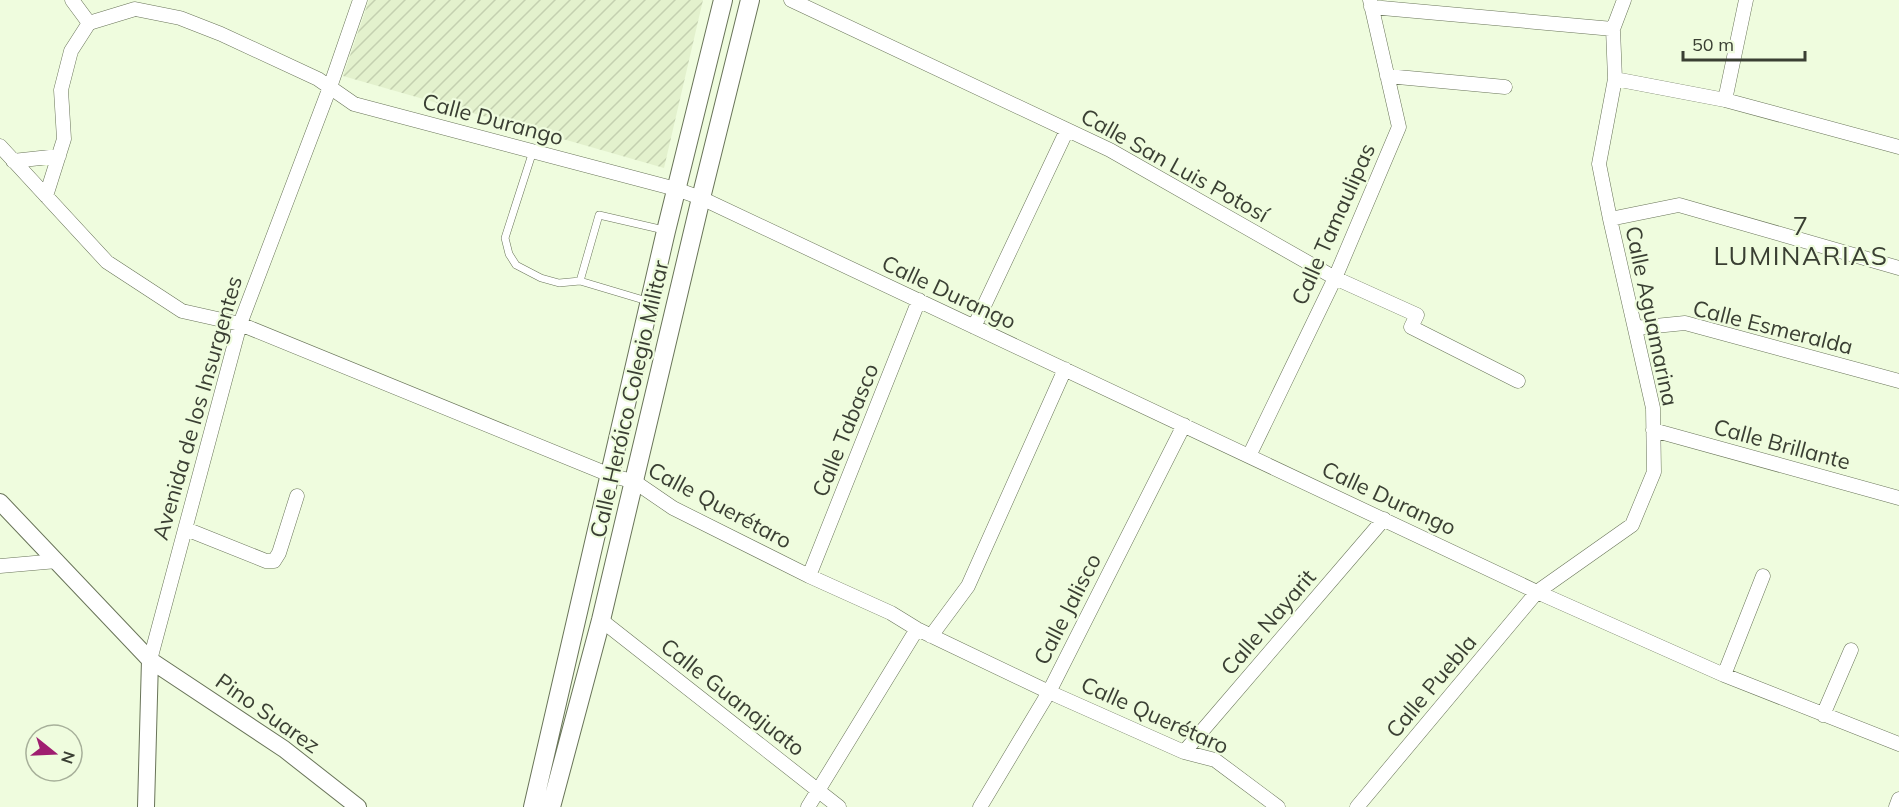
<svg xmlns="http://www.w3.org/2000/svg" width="1899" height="807" viewBox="0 0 1899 807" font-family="Mulish,sans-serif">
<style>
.industrial{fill:url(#industrial-furrows)}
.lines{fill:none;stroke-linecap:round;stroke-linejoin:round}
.service-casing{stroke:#697459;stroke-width:8}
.minor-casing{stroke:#697459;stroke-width:15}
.tertiary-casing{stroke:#697459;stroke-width:18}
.secondary-casing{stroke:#697459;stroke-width:20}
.service{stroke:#fff;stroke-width:7}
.minor{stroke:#fff;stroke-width:14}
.tertiary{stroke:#fff;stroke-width:16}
.secondary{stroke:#fff;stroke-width:18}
.labels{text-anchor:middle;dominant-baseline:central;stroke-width:4.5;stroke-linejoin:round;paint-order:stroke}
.street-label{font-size:22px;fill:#3a3f33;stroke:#effcde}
.quarter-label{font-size:26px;letter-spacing:1.5px;fill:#3a3f33;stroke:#effcde}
</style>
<defs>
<pattern id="industrial-furrows" width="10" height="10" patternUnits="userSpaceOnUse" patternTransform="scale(1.5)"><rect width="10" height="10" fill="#e3f1cd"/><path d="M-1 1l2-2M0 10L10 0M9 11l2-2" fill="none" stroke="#c4d0b0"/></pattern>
</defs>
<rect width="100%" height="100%" fill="#effcde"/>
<path class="industrial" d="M 369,0 L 703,0 L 664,168 L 343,76 Z"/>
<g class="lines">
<g class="service-casing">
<path id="service" d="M 533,151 L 505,238 L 509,254 L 516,265 L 541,278 L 559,283 L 580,281
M 647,301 L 580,281 L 599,215 L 664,230"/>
</g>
<g class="minor-casing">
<path id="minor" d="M 72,0 L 89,23
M 791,0 L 1110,150 L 1335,278 L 1417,315 L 1411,327 L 1518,381
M 1371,7 L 1613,29
M 1387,76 L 1505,87
M 1615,79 L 1725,100 L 1899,147
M 1725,100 L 1746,0
M 0,146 L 107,262 L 182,311 L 240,324 L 610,475 L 635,482 L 673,508 L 809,576 L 891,613 L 917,629 L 1049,692 L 1184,752 L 1215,760 L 1278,807
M 13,161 L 59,156
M 46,196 L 64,139 L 61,90 L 71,51 L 89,23 L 135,9 L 180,18 L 221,34 L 318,79 L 354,104 L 676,189 L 701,198 L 1537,592 L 1724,675 L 1899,744
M 1610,219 L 1679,205 L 1899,268
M 974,327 L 1067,130
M 1635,328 L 1685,323 L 1899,381
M 1653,430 L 1899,498
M 1249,456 L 1335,278 L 1399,127 L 1370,0
M 186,529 L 266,561 L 274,561 L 279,553 L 297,496
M 0,566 L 57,561
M 809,576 L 919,300
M 601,620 L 839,807
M 931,636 L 968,586 L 1065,369
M 150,660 L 240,324 L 330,87 L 360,0
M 1724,675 L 1763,576
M 1823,715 L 1851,650
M 1184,752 L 1384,519
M 808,807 L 917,629
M 980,807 L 1049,692 L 1184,425
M 1357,807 L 1537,592 L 1632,525 L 1654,472 L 1653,408 L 1610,219 L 1599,164 L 1615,79 L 1613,29 L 1624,0
M 1896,807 L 1899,799"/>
</g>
<g class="tertiary-casing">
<path id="tertiary" d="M 0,502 L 150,660 L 284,749 L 358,807
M 146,807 L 150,660"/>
</g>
<g class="secondary-casing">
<path id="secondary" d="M 533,807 L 666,231 L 723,0
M 551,807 L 601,620 L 701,198 L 750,0"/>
</g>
<use href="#service" class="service"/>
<use href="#minor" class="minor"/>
<use href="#tertiary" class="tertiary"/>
<use href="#secondary" class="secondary"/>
</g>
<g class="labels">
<g class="street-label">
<text transform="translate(493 119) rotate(15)">Calle Durango</text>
<text transform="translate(1175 165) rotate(29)">Calle San Luis Potosí</text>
<text transform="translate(1333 224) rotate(-66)">Calle Tamaulipas</text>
<text transform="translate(949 292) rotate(25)">Calle Durango</text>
<text transform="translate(1652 316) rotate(78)">Calle Aguamarina</text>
<text transform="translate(1773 327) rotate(14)">Calle Esmeralda</text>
<text transform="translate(629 399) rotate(-77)">Calle Heróico Colegio Militar</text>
<text transform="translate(197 408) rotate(-74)">Avenida de los Insurgentes</text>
<text transform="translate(845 430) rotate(-68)">Calle Tabasco</text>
<text transform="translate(1782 444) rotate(15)">Calle Brillante</text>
<text transform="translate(1389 498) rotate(25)">Calle Durango</text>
<text transform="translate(720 505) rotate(28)">Calle Querétaro</text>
<text transform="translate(1067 609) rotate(-63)">Calle Jalisco</text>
<text transform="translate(1268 622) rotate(-49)">Calle Nayarit</text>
<text transform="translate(1431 686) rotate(-50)">Calle Puebla</text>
<text transform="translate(733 697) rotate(38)">Calle Guanajuato</text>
<text transform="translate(268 713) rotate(35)">Pino Suarez</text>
<text transform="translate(1155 715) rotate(24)">Calle Querétaro</text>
</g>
<g class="quarter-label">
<text x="1801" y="225">7<tspan x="1801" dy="30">LUMINARIAS</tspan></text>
</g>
</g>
<g transform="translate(54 753) rotate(108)"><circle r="28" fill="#effcde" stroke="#a7b09a" stroke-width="1.5"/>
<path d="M0-4.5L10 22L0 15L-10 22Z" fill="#9f1e70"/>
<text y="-9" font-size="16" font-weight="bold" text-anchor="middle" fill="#3a3f33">N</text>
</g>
<path d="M1683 51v9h122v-9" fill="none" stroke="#3a3f33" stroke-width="3"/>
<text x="1692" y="51" font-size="18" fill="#3a3f33" stroke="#effcde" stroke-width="4.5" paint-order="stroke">50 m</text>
</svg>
